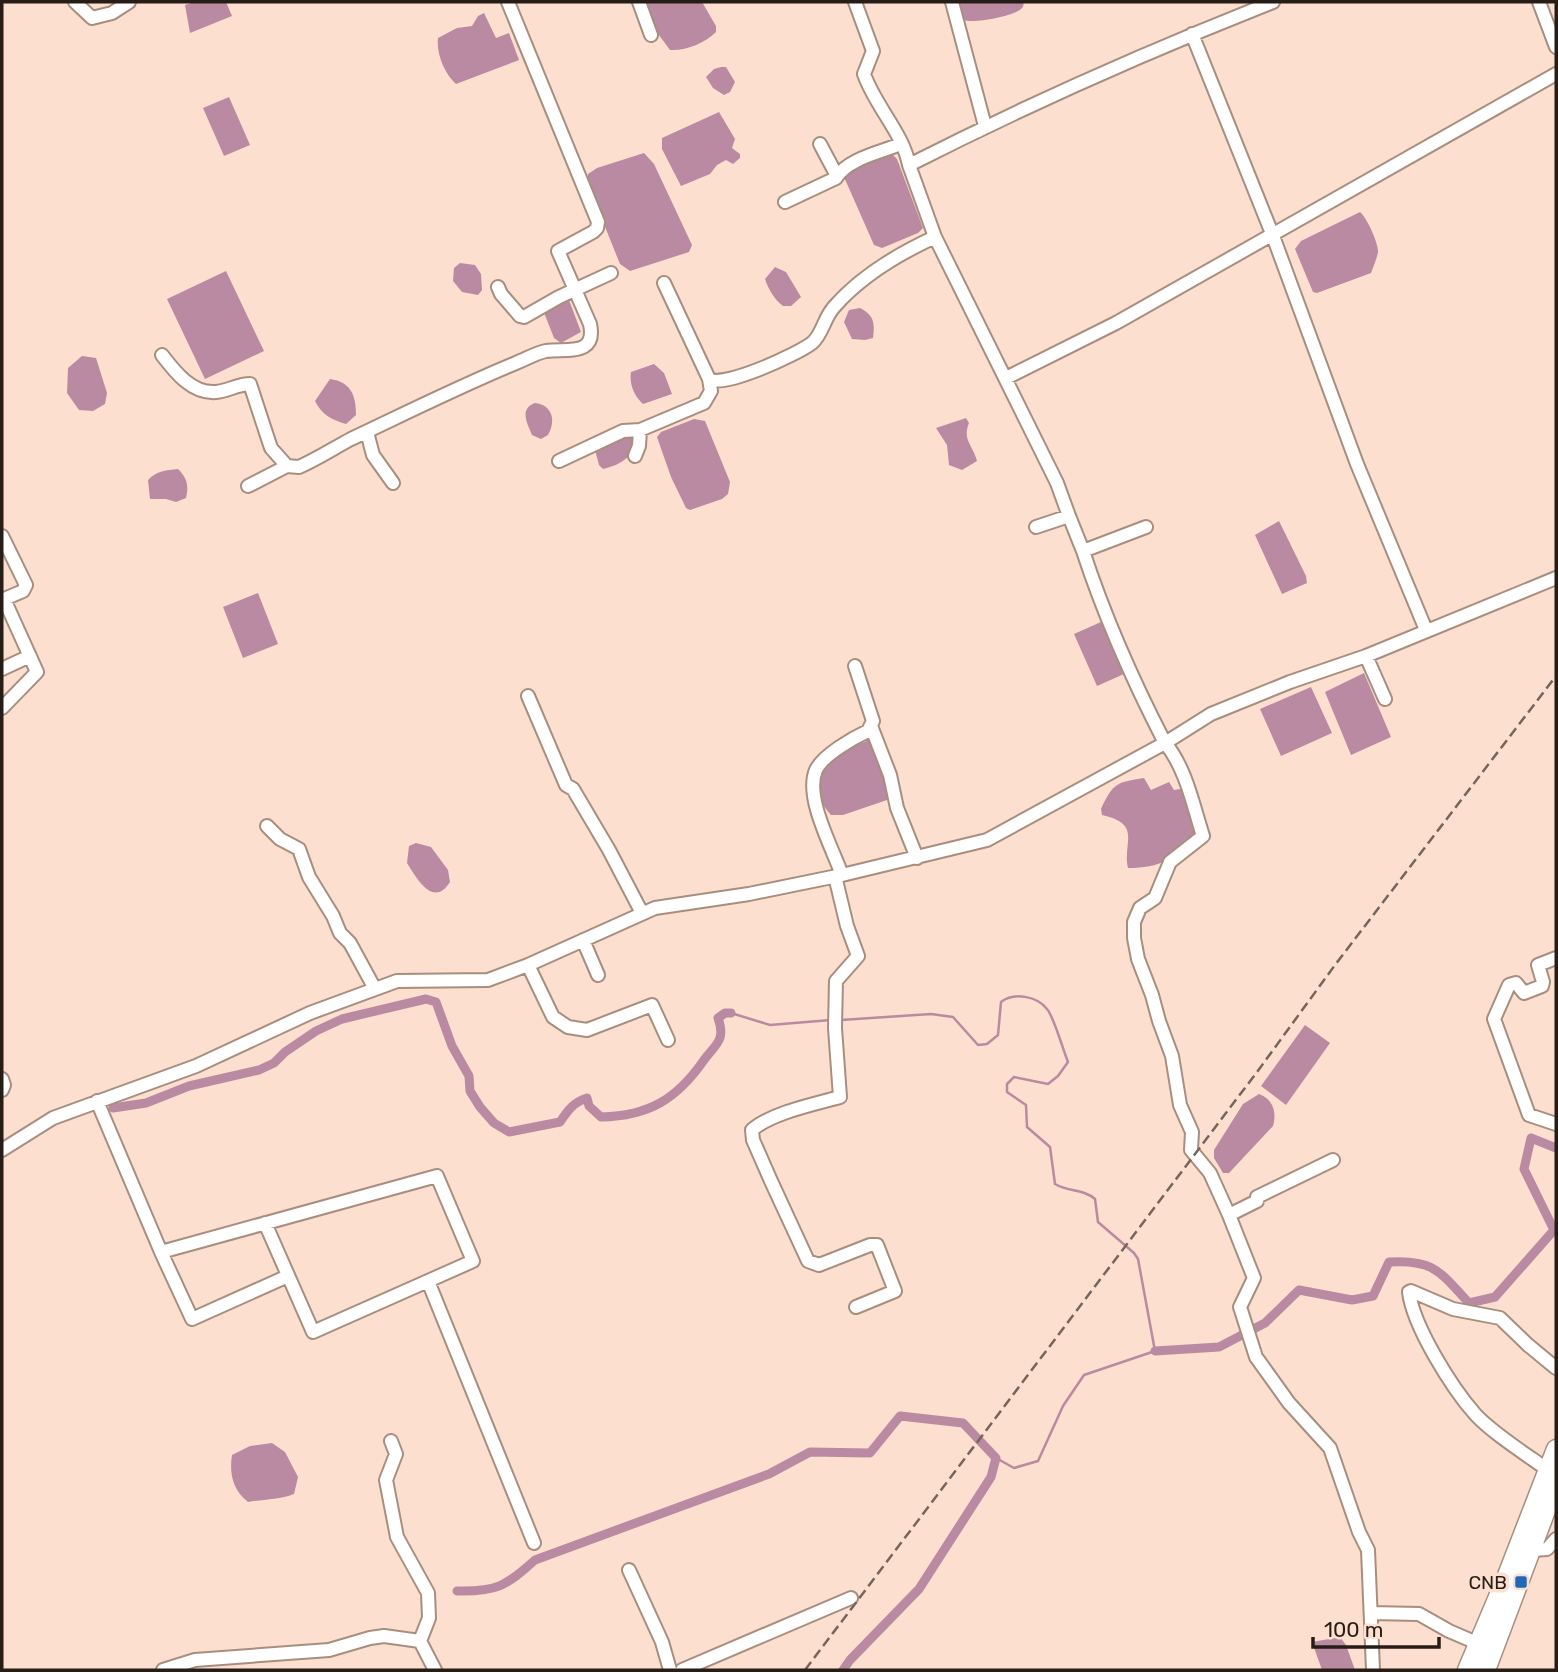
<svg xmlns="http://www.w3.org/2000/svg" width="1558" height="1672" viewBox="0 0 1558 1672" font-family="Rubik,sans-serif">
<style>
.water{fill:#ba8aa2}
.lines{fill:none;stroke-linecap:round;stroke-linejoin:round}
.stream{stroke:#ba8aa2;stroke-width:2.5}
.canal{stroke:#ba8aa2;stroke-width:9}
.minor-casing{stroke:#a88e7f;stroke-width:16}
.highway-casing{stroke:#a88e7f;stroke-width:21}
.minor{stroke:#fff;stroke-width:12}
.highway{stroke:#fff;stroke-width:18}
.rail{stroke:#76655b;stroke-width:2.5;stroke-dasharray:10 5;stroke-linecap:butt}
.poi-dot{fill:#2268b8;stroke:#fcdfcf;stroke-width:2.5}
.labels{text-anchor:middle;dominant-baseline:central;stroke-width:7;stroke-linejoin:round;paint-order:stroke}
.poi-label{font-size:19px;fill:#271d17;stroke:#fcdfcf;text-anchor:end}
</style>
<rect width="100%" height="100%" fill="#fcdfcf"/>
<path class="water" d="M 195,2 L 226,2 L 232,16 L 190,33 L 185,5 Z
M 643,2 L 702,2 L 716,26 L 716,32 C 705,43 686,51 670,50 L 653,27 Z
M 958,2 L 1024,2 C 1023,4 1024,6 1022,8 C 1016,16 973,24 964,20 Z
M 484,13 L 496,38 L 509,33 L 519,60 L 456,84 C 445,74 436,54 438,38 L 457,28 L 472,26 L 478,16 Z
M 721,67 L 726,67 L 735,82 L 730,92 L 724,95 L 713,88 L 706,77 L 714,69 Z
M 229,97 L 250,145 L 224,156 L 203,108 Z
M 719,112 L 735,139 L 732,148 L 740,154 L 740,158 L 733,164 L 726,160 L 717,165 L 710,174 L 681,186 L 662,149 L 662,138 Z
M 644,153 L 654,164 L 692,245 L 689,252 L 630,271 L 620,264 L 587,182 L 588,174 L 597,168 Z
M 891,153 L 897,159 L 923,228 L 918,233 L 882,248 L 874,245 L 844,177 L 847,169 Z
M 1360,212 C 1366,216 1379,244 1378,252 C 1377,258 1373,268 1371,273 L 1317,293 L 1313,292 L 1295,249 L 1301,241 Z
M 460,263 L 475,265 L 481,274 L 482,290 L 478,295 L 462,292 L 453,281 L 454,268 Z
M 775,267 L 786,272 L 801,297 L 791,306 L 783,306 C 775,300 768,289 765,279 Z
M 226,271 L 264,351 L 205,379 L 167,299 Z
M 567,299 L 569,300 L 581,332 L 561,343 L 554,338 L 543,310 Z
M 860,308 C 874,315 875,323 873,338 L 865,340 L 852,339 L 844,322 L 849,310 Z
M 82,356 L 96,358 L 107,393 L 105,404 L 93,411 L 79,410 L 67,393 L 68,368 Z
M 654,364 L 664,373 L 672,394 L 643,404 C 634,396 629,384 631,372 Z
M 330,379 C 351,382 356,395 356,415 L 346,424 C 332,420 321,414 315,401 Z
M 535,403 C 553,405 556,421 548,435 L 541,439 L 532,435 C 527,423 519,409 535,403 Z
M 966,418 L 969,423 C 962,440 973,445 977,461 L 962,470 L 949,465 L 947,445 L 936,428 Z
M 694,419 L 705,421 L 730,482 L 728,494 L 722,499 L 690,510 L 686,508 L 671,477 L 657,437 L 661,432 Z
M 632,435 L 636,444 C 629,460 619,465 603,469 L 599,465 L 595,450 L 599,446 Z
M 178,469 C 187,478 189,485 186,498 L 176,502 L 166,499 L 150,499 L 148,480 C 156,471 167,470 178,469 Z
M 1279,521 L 1306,576 L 1307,583 L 1282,594 L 1255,535 Z
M 258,593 L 278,644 L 243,658 L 223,607 Z
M 1101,622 L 1124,674 L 1097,686 L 1074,634 Z
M 1364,673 L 1391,737 L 1351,755 L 1325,692 Z
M 1311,687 L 1332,733 L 1281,756 L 1260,709 Z
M 870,740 L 875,741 L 890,795 L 887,800 L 843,815 L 831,815 C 797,777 833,752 870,740 Z
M 1144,778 L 1151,790 L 1169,782 L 1174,790 L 1180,789 L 1183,792 L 1196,836 C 1173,859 1161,868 1128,868 C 1122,843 1143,824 1102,815 L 1101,809 C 1114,781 1117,783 1144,778 Z
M 416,843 L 431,847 L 448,870 L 450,882 C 433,909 416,877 407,863 L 409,846 Z
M 1305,1025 L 1330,1043 L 1286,1105 L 1261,1086 Z
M 1259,1094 C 1273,1099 1277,1112 1273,1126 L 1229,1173 L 1223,1173 L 1214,1158 L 1214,1150 L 1243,1104 Z
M 272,1443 L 285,1452 L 298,1477 L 294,1494 C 279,1500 265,1499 248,1502 C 233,1490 229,1474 232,1455 L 250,1446 Z
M 1340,1637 L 1346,1645 L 1355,1670 L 1322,1670 L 1312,1642 Z"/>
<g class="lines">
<path class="stream" d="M 731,1013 L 770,1025 L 831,1020
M 841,1020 L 931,1014 L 953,1017 L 978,1045 L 987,1044 L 998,1035 L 1001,1002 C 1014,992 1037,996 1047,1009 C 1054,1017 1063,1050 1068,1062 L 1058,1076 L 1048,1084 L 1014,1077 L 1007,1084 L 1007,1092 L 1026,1105 L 1027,1127 L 1050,1147 L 1055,1184 C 1068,1192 1084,1189 1095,1199 L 1098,1222 L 1134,1253 L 1138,1259 L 1155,1351 L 1084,1375 L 1063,1406 L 1038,1461 L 1014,1468 L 996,1458"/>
<path class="canal" d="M 113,1108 L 146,1103 L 189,1086 L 259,1070 L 274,1063 L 285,1052 L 316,1031 L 342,1019 L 426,999 L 436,1002 L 452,1046 L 469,1076 L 470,1091 L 480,1107 L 494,1123 L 509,1132 L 560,1122 C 568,1110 574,1102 587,1098 L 589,1106 L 601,1117 C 649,1116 677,1099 704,1060 C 716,1044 726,1040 718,1018 L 725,1013 L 731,1013
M 1155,1351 L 1219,1347 L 1265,1323 L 1299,1290 L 1352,1300 L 1373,1296 L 1389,1262 C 1434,1259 1440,1272 1469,1303 L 1495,1297 L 1554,1230 L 1524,1169 L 1531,1138 L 1556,1148
M 457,1591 C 497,1592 506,1586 535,1560 L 769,1474 L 810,1452 L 870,1453 L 900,1416 L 963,1423 L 996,1458 L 991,1477 L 919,1589 L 850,1660 L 843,1670"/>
<g class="minor-casing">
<path id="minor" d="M 75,2 L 92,18 L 112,13 L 129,2
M 639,2 L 651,35
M 855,2 L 873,51 L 864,74 C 875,106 903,133 909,165
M 952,2 L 985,126
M 1539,2 L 1556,47
M 1192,34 L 1273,236 L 1357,464 L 1426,630
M 820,144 L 837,176
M 785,202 L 836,178 C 847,159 881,152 901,144
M 935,237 L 1057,483 L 1069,516
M 498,287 L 501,294 L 520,316 L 524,317 L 559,297 L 611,273
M 162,355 C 175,372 192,394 216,392 C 228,391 238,384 250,384 L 271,448 L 287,466 L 299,467 C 317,459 334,448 351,439 C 406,413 460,386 516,363 C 526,359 536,353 546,351 C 566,348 597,357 590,324 L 558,251 L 593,232 L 597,228 L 598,222 L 508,2
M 1006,378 L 1116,323 L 1556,74
M 709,379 C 722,389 798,354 812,343 C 822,335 824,318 834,307 C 861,276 898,254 935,237 L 909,165 C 1027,105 1149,51 1273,2
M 367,432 L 373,455 L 393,483
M 635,456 L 639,446 L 640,430
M 559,461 L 623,431 L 640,430 L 704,403 L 711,391 L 709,379 L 664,283
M 248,486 L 287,466
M 1036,527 L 1069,516 L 1083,551
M 2,536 L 26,585 L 23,591 L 2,600
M 1366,656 L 1385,699
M 2,669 L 30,656
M 528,696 L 566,785 L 573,789 L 609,850 L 642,913
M 2,708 L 37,672 L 4,599
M 871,726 L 890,775 L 897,808 L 917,858
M 267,826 L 280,839 L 299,849 L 309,877 L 333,916 L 340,933 L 350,943 L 375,989
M 842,875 L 987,840 L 1165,743 C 1133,681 1105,618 1083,551 L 1146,527
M 835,876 L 847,926 L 858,956 L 836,981 L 835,1028 L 840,1097 C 815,1104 771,1113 752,1130 L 753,1140 L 771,1181 L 808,1261 L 819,1265 L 870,1245 L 877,1245 L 895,1291 L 856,1307
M 583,940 L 598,975
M 1556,958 L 1538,965 L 1543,982 L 1542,986 L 1524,993 L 1516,983 L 1509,985 L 1494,1019 L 1529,1115 L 1556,1124
M 528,965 L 553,1017 L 568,1027 L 587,1030 L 652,1005 L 668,1040
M 2,1079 L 4,1085 L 2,1090
M 97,1101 L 161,1252 L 437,1176 L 473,1261 L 428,1281 L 534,1543
M 2,1150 L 53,1118 L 196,1066 L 310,1013 L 397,981 L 488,980 L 528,965 L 655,908 L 749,894 L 842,875 C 833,849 804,797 816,770 C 823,755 853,738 868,731 L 873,721 L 855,666
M 1333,1160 L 1257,1197 L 1257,1201 L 1229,1215 L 1254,1278 L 1240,1307 L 1256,1357 L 1289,1403 L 1330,1448 L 1359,1532 L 1368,1550 L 1373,1670
M 1229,1215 L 1210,1173 L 1191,1150 L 1192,1132 L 1180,1105 L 1172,1056 L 1159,1021 L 1152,995 L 1138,959 L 1134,938 L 1134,922 L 1140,908 L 1155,898 L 1170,862 L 1203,836 C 1193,805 1186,768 1165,743 L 1211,714 L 1290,682 L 1366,656 L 1556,578
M 265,1223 L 313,1332 L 428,1281
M 161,1252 L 192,1319 L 288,1276
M 391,1441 L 396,1454 L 386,1480 L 397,1537 L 428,1593 L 429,1618 L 420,1641
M 1548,1470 C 1527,1455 1491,1432 1475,1414 C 1452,1388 1413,1326 1409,1292 L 1411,1291 L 1453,1309 L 1500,1318 L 1528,1345 L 1556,1368
M 1532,1550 L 1547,1549 L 1556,1539
M 629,1570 L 662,1642 L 670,1670
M 1371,1613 L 1419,1614 L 1449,1631 L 1477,1643
M 163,1670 L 195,1660 L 329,1650 L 370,1638 L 384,1636 L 420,1641 L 435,1670
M 682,1670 L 851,1598"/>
</g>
<g class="highway-casing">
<path id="highway" d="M 1467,1670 L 1506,1578 L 1556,1449
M 1486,1670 L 1556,1484"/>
</g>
<use href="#minor" class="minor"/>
<use href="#highway" class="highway"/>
<path class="rail" d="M 805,1670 L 1260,1068 L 1335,965 L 1556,676"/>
</g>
<rect class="poi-dot" x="1514" y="1575" width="14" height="14" rx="3.5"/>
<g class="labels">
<g class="poi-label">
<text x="1507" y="1582">CNB</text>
</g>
</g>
<rect width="1558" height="1672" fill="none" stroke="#271d17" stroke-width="7"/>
<path d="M1313 1637v10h126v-10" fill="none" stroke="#271d17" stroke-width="3.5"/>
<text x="1324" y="1637" font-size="21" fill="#271d17" stroke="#fcdfcf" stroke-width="5" paint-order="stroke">100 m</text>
</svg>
